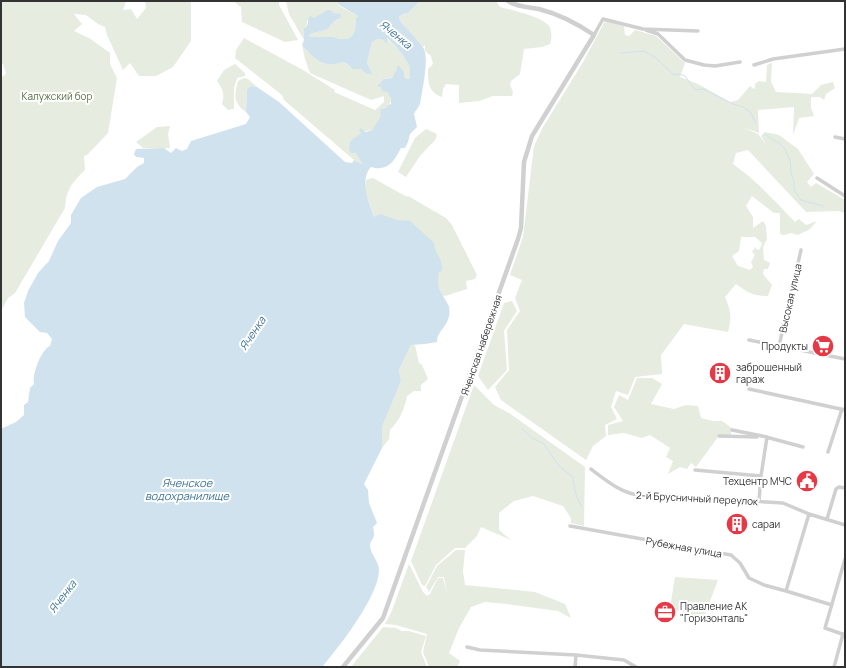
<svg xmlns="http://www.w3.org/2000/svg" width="846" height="668" viewBox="0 0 846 668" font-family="Manrope,sans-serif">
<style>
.green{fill:#e6ecdf;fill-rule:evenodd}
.water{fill:#cfe2ee}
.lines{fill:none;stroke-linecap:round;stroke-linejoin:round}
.stream{stroke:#cfe2ee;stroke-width:1}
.minor{stroke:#d0d0d0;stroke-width:3.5}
.tertiary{stroke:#d0d0d0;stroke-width:4.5}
.labels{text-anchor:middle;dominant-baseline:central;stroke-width:4;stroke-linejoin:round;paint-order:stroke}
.park-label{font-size:10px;fill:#56703f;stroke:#fff}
.street-label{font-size:10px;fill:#333;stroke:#fff}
.poi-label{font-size:10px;fill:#333;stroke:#fff;text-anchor:start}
.water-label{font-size:11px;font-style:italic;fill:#3f7597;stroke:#fff}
</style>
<rect width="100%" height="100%" fill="#fff"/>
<path class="green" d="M 1,1 L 126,1 L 123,10 L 131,9 L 137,19 L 146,8 L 145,1 L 191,1 L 191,41 L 173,67 L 156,76 L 139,76 L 130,63 L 123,70 L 107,35 L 105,27 L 98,24 L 86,15 L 74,14 L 82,24 L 74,31 L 89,38 L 110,53 L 110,64 L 117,78 L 108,133 L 87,155 L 84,156 L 85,170 C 71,184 67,188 65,208 L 15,293 L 8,298 L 1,311 L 1,77 L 4,76 L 6,73 L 3,64 L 1,63 Z
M 233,1 L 279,1 L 279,5 L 298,40 L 285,42 L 242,22 L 241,7 Z
M 286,1 L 337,1 L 339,6 L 358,16 L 356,18 L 355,30 L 352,36 L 347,39 L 339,39 L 334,37 L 309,37 L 310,34 L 325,30 L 329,25 L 338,20 L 339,15 L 333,13 L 320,15 L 318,17 L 307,21 C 307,28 303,32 304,40 L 289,14 Z
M 420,1 L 496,1 L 500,7 C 511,10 543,17 549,26 C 552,31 552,39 550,44 L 542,47 L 524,49 L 520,74 L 511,81 L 510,85 L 513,92 L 512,96 L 493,96 L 479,101 L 459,103 L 459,85 L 446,84 L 443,89 L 442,97 C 428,92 428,82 428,69 L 433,64 L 431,56 L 425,51 L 425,45 L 423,47 L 400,21 L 399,17 L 403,14 L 408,13 Z
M 605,21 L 624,26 L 625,35 L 629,36 L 635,30 L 656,36 L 685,63 L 680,77 L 698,84 L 730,102 L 738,100 L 750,86 L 754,89 L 755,88 L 755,84 L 759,81 L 766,82 L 767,65 L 772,63 L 771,82 L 776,92 L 812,94 L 821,85 L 833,82 L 835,88 L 826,94 L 824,100 L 820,97 L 811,97 L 811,108 L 814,116 L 799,118 L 793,135 L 794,107 L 758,110 L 759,133 L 742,127 L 758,134 L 766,144 L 761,136 L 765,132 L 779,135 L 798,149 L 814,174 L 807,182 L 811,187 L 816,183 L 845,200 L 845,213 L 839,211 L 806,212 L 748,150 L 736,153 L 733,164 C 757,181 775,201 795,222 L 799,219 L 806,225 L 817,221 L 810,229 L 798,235 L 791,233 L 784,235 L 780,234 L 780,213 L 774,213 L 752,196 L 746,206 L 753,217 L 753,228 L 763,221 L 766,226 L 767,239 L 763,247 L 764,260 L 770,263 L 768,269 L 764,269 L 763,274 L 772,285 L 768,296 C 752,296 749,293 736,284 L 725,297 C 731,311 732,317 728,332 L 684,324 L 661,355 L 662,374 L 635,377 L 628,395 L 616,391 L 611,407 L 617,419 L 605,425 L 606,436 L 593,446 L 586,460 L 501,400 L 495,387 L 509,370 L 507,330 L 520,311 L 515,298 L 522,280 L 510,275 L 523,237 L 534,146 L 543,127 L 582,64 ZM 741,237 L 755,237 L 762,243 L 760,249 L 757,250 L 755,247 L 752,252 L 755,255 L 751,262 L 753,267 L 750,270 L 738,266 L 732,256 L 739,251 Z
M 244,38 L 303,70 L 335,90 L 334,92 L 375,110 L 384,102 L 384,96 L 371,100 L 310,73 L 305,59 L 302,45 C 309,53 316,62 327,64 C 339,67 343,56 352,69 L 361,69 L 373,75 L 367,63 L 372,42 L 377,39 L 382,39 L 387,43 L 386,38 C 395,45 407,58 410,69 C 410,72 410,76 410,79 L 406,79 L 404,76 C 396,76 390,78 383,79 L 381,87 C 397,99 391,101 382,113 C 379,118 376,124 372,130 L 361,132 L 360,135 L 352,140 L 356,152 L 364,166 L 354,160 L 284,100 L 282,95 L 235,58 L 236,50 Z
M 235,64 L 245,73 L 245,76 L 237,78 L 234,88 L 234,109 L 228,110 L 222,104 C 225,94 223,89 217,81 L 224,70 Z
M 244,78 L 248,79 L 257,87 L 251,86 L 247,89 L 246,112 C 233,103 234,95 238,81 Z
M 170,126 L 168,134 L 170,148 L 143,148 L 136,142 L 157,127 Z
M 426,129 L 435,133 L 437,135 L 435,140 L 420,156 L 406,177 L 398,172 L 415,138 Z
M 373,178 L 407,197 L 408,196 L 446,218 L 452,225 L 477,275 L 475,279 L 466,281 L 467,289 L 445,296 L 441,295 L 437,279 L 374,217 L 365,189 L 366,180 Z
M 512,301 L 517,311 L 504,331 L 507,370 L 488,390 L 478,376 L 504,303 Z
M 411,345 L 415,345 L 419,363 L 422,365 L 428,379 L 421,385 L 421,391 L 414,391 L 407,396 C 405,409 399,421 390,430 L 389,439 L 382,448 L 382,427 L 401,381 L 399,370 Z
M 637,378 L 652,378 L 662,384 L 651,404 L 674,409 L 686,405 L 698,406 L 701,418 L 713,421 L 722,421 L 732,428 L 730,438 L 718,437 L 696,467 L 691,463 L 687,469 L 680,467 L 668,474 L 673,461 L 666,457 L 670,448 L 650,435 L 642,438 L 624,433 L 608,435 L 608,425 L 623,421 L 614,407 L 619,395 L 628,400 Z
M 474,385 L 494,405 L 509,413 L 585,467 L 584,526 L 571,523 L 571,518 L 563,506 L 533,496 L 514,501 L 499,513 L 499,530 L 511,540 L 481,527 L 477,536 L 465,548 L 455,548 L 436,565 L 425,586 L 422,585 L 411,561 Z
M 456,550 L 465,550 L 463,571 L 465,585 L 535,592 L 565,604 L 571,618 L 558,611 L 507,604 L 485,602 L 471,607 L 459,628 L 449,653 L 460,661 L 457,667 L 429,667 L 423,652 L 431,616 L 427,634 L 396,625 L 385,624 L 391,613 L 409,564 L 423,592 L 427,596 L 430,594 L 438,578 L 443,578 L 447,594 L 444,577 L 438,577 L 429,592 L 426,587 L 437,566 Z
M 675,577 L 718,580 L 704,617 L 701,616 L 700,619 L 670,608 Z
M 383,627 L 396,628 L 402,631 L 409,631 L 426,636 L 421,652 L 427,667 L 351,667 Z"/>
<path class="water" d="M 337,1 L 420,1 L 408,13 L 403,14 L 399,17 L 400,21 C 406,28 420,42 424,49 C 429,61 422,91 420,104 C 419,107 415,111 414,114 L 417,127 L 410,134 L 408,142 L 405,148 L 401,148 C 394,161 388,172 371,167 C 359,180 369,202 374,217 L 380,214 L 397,220 L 410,221 L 434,243 C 435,256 443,257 442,271 L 439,272 C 437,280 438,289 443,296 C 445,300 448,303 449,307 C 452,326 437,329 437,342 L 425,344 L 411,345 L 399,370 L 401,381 L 382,427 L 382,448 L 364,484 L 368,490 L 369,503 L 377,523 L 373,527 C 374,530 374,533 374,536 C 373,539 370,542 370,545 C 370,554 379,561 379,570 C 379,596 339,647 322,667 L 1,667 L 1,427 L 3,428 L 16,422 L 24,415 L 24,405 L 28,402 L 30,388 L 34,384 C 32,374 41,350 50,346 L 52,339 L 47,333 L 40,332 L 25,317 L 24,303 L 28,291 L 38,273 L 49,261 L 58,241 L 71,223 L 71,215 L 81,198 L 97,187 L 125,179 L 137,167 L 144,163 L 144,158 L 136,157 L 134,154 L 136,149 L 164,148 L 171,153 L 176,148 L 182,151 L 187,149 L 191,141 L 246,124 L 250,117 L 246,112 L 247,89 L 251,86 L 257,87 L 279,102 L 345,162 L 352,163 L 354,160 L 363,165 L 356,153 L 351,153 L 349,150 C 350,147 349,144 351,141 C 354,137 359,137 361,132 L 359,130 L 360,128 L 366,132 L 372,130 L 381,115 L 380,113 L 381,109 L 386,108 L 388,105 L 391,104 L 391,98 L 387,92 L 382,91 L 381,87 L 378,87 L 378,85 L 381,83 L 383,79 L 391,78 L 394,76 L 393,75 L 396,71 L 398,65 L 404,72 L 404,76 L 406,79 L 410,79 C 410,76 410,72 410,69 C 407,58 395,45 387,38 L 387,44 L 382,39 L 377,39 L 372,42 L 367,63 L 373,75 L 366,73 L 361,69 L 352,69 C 343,56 339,67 327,64 C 316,62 309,53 302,45 L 304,40 L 304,29 L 307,26 L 309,17 L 311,16 L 314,18 L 328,10 L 332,11 L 333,13 L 341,14 L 341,17 L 330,25 L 329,28 L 325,30 L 310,34 L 309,37 L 334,37 L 339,39 L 347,39 L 352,36 L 355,30 L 356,18 L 358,16 L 339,5 Z"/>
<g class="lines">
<path class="stream" d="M 620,53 L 644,51 L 656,58 L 674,75 L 679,74 L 685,76 L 695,90 L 703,89 L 733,104 L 743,107 L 750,112 L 756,123
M 764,134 L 780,144 L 785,149 L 790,160 L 791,172 L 794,182 L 794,190 L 801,200 L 823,206
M 522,429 L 532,438 L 544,444 L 559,466 L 573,477 C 574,489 576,497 582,507"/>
<path class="minor" d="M 646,30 L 658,34 L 685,60 L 704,65 L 715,66 L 740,62
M 594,35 L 603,19 L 643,29 L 698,31
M 754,65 L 773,59 L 845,49
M 835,137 L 845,139
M 817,178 L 845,196
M 749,340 L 845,359
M 779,346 L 801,250
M 749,389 L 845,410
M 732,430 L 767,437 L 761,476 L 759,501
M 719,436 L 757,437
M 766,437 L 803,447
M 828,452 L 842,409
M 591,469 C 613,486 630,500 659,495 L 783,503 L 809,514 L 845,525
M 695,470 L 761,476
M 809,514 L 786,591 L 832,605
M 827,519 L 836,489 L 839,487 L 845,488
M 570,526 L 731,555 L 740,563 L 749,578 L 764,585 L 786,591
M 845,559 L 825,628 L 845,635
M 467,647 L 480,650 L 576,655 L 624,660 L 636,667
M 575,667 L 576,655
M 834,667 L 843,634"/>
<path class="tertiary" d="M 343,667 L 383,618 L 518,239 L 521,228 L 524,162 L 532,136 L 594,35 C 578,24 558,14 539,9 C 529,7 517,7 508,1"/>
</g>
<defs>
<g id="supermarket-disc" transform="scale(1.15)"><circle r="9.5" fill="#e63946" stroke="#fff"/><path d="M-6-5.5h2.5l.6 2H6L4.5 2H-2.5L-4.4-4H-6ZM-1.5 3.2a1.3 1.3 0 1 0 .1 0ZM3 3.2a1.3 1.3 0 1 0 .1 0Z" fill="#fff"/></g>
<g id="building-disc" transform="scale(1.15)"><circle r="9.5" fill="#e63946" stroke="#fff"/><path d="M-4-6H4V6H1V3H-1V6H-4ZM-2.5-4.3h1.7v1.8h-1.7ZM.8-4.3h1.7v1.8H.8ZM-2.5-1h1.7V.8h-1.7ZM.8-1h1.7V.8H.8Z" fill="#fff"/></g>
<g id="civic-disc" transform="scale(1.15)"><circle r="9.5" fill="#e63946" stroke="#fff"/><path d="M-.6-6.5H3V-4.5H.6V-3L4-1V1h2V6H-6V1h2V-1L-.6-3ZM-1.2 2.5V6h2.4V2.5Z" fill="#fff"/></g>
<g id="office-disc" transform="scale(1.15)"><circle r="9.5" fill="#e63946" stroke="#fff"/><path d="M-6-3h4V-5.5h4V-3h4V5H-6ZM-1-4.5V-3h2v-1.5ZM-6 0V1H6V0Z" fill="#fff"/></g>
</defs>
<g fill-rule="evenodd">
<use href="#supermarket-disc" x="823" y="346"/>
<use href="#building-disc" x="720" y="373"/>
<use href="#civic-disc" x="807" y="481"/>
<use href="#building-disc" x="737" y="524"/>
<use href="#office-disc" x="665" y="612"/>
</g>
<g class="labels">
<g class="park-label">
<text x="57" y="96">Калужский бор</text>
</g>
<g class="street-label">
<text transform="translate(790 298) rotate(-77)">Высокая улица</text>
<text transform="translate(481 345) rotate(-71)">Яченская набережная</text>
<text transform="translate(697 498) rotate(3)">2-й Брусничный переулок</text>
<text transform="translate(684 547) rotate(10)">Рубежная улица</text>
</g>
<g class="poi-label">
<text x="808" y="346" text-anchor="end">Продукты</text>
<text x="736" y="367">заброшенный<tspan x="736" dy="12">гараж</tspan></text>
<text x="792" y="481" text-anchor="end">Техцентр МЧС</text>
<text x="752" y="524">сараи</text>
<text x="680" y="606">Правление АК<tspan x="680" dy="12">"Горизонталь"</tspan></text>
</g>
<g class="water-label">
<text transform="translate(396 34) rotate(39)">Яченка</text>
<text transform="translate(252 333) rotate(-56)">Яченка</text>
<text x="187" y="482">Яченское<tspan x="187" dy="13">водохранилище</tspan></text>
<text transform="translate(62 596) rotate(-53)">Яченка</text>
</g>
</g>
<rect width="846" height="668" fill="none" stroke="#333333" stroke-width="4"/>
</svg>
